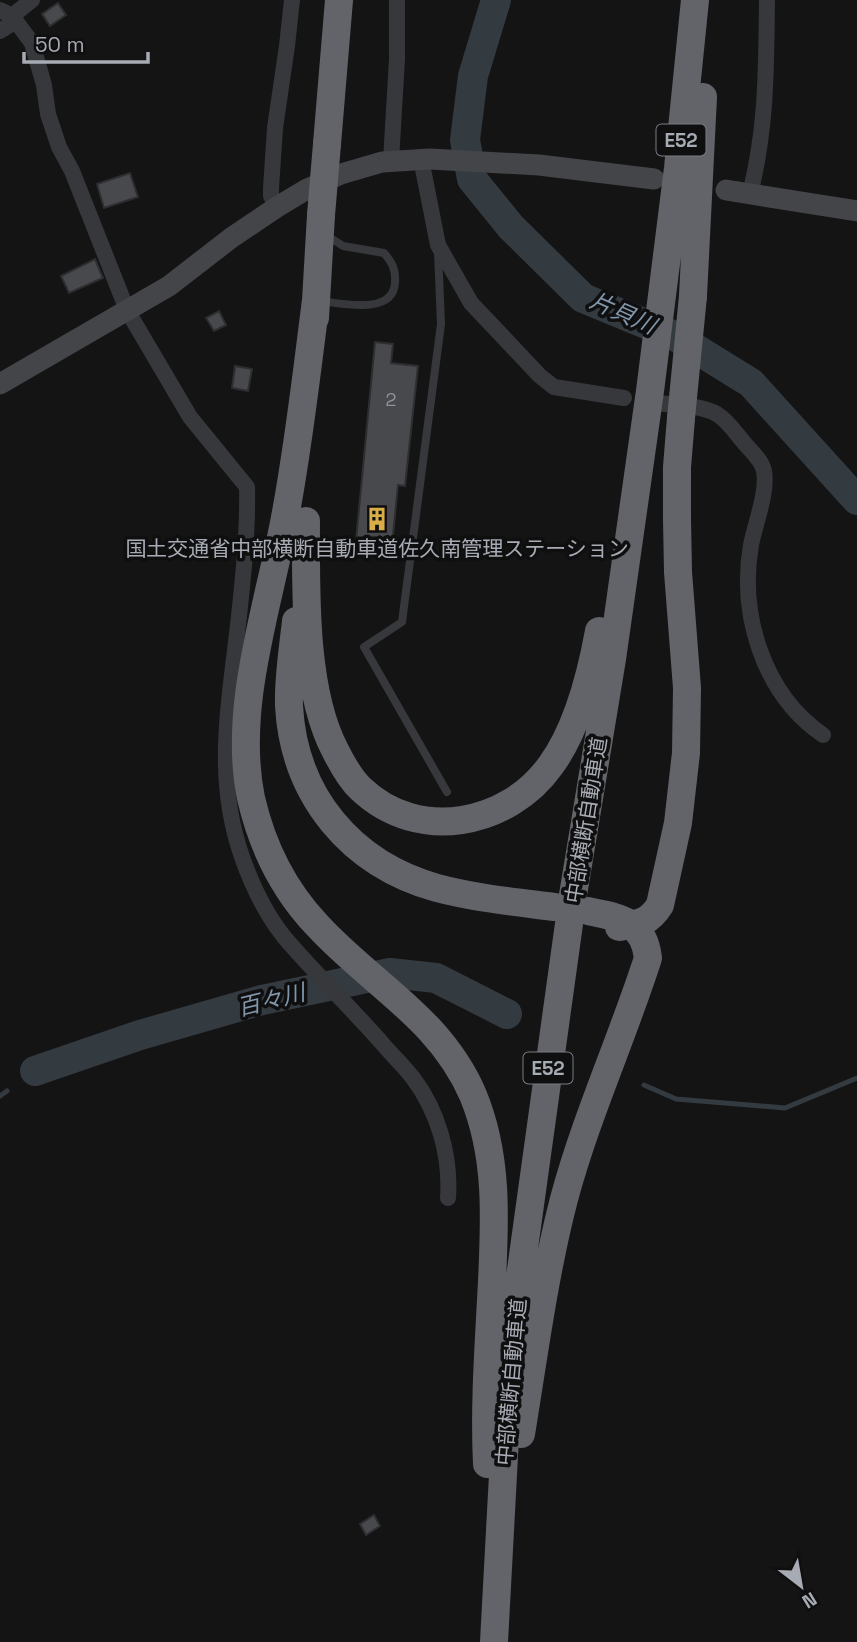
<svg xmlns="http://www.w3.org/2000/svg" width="857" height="1642" viewBox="0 0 857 1642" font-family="'Space Grotesk','Noto Sans JP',sans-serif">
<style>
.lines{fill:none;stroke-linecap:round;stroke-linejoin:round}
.stream{stroke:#333a40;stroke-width:5}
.river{stroke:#333a40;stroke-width:30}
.building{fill:#48494d;stroke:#2e2e31;stroke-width:2}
.lane{stroke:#37383c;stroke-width:8}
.street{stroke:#37383c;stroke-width:16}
.secondary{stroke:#444549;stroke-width:21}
.highway{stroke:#62646a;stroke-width:28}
.highway-bridge{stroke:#62646a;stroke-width:28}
.labels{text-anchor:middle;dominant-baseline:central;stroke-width:7;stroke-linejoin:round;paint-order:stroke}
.number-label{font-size:18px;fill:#8f929a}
.shield{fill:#0f0f10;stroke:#797c83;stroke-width:2}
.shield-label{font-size:19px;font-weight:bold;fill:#a7abb4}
.poi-label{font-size:21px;fill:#a7abb4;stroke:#0f0f10}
.street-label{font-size:21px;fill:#a7abb4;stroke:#0f0f10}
.water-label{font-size:23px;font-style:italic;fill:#8296ab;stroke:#0f0f10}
</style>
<rect width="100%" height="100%" fill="#141415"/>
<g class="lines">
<path class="stream" d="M 644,1085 L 676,1099 L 785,1108 L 857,1078
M 0,1096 L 7,1091"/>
<path class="river" d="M 496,0 L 473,76 L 465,140 L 472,179 L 511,227 L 583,298 L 675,336 L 751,383 L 857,500
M 35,1071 L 140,1035 L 262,1000 L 390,973 L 436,978 L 507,1014"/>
</g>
<path class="building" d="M 58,3 L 66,15 L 50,26 L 42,14 Z
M 130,173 L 138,197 L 104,208 L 97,184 Z
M 95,259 L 103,278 L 69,293 L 61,276 Z
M 219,311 L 226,325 L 214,331 L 206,318 Z
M 375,342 L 393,344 L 391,363 L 418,366 L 405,486 L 398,485 L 391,555 L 355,551 Z
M 235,366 L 252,369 L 248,391 L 232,388 Z
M 374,1515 L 380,1526 L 366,1535 L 360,1524 Z"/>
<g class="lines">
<path class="lane" d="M 438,252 L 441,324 L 402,622 L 364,647 L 447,792
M 320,301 C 341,303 394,316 395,282 C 396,270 392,262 384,253 L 343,246 L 326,235"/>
<path class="street" d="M 0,10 L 12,16 L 32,43 L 44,85 L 48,114 L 59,147 L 72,171 L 127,310 L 190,417 L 247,487 C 248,533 243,580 238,625 C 229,706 214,777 242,857 C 253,888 268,920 291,945 C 320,978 352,1009 381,1042 C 391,1054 403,1065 413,1078 C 438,1111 451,1156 448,1198
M 12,16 L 32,0
M 0,31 L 16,21
M 421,159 L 438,245 L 471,303 L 540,376 L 554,387 L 624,398
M 391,161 L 397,59 L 397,0
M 750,194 C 767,126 766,69 767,0
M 277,207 L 271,196 L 271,188 L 275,128 L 287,46 L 292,0
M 659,403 C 677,406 707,405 721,417 C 731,425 738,436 746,445 C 753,453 762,461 764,471 C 768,492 755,524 751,545 C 739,614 763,694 823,735"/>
<path class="secondary" d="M 726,190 L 857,211
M 0,384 L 169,286 L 231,238 L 277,207 L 307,189 L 341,174 L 382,162 L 430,159 L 539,165 L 654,179"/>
<path class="highway" d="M 327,144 L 339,0
M 693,296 L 703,97
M 316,300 C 307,371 299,442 286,512 C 270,602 232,706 251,798 C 262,846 283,889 317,925 C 371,984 440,1018 473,1095 C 498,1155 495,1218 492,1281 C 489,1342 484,1403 487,1464
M 315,318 L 321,215
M 306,521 C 306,589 303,689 335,750 C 342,764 350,779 361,789 C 418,843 508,826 551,765 C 578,728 591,675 599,631
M 296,621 C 293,649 288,678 289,706 C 294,796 351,864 437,888 C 475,898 515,902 554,907
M 619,927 C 638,924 649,923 660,905 L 678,823 L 686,753 L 687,688 L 678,572 L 677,519 L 677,467 L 681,418
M 521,1434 C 534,1355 544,1276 564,1199 C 586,1117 622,1039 648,958 C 644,921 619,917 588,911
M 494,1642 L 508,1382 L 520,1277 L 573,895 L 612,659 L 650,391 L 678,168 L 695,0"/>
<path class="highway-bridge" d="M 321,215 L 327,144
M 681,418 L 693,296"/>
</g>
<defs>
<g id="building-bare" transform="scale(1.89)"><path d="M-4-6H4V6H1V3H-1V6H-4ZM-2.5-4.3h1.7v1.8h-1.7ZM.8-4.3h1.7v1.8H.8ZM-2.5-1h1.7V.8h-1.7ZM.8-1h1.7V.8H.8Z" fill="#daae47" stroke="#0f0f10" stroke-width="2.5" paint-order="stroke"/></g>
</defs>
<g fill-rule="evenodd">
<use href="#building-bare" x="377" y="519"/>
</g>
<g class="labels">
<g class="number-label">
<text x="391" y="399">2</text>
</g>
<g class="shield">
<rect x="656.5" y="124.5" width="49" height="31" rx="5"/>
<rect x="523.5" y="1052.5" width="49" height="31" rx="5"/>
</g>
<g class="shield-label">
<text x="681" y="140">E52</text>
<text x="548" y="1068">E52</text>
</g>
<g class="poi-label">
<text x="377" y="548">国土交通省中部横断自動車道佐久南管理ステーション</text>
</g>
<g class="street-label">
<text transform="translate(586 820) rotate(-81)">中部横断自動車道</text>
<text transform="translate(511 1382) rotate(-85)">中部横断自動車道</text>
</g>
<g class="water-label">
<text transform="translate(623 313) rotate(24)">片貝川</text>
<text transform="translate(271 1000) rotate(-14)">百々川</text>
</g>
</g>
<g transform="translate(801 1586) rotate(149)" stroke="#0f0f10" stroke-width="5" paint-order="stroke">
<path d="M0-5L12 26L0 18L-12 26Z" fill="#a7abb4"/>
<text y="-10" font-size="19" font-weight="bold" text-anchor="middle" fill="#a7abb4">N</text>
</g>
<path d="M24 52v10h124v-10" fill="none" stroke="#a7abb4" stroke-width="3.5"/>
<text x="35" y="52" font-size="21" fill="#a7abb4" stroke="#0f0f10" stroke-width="5" paint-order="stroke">50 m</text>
</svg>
